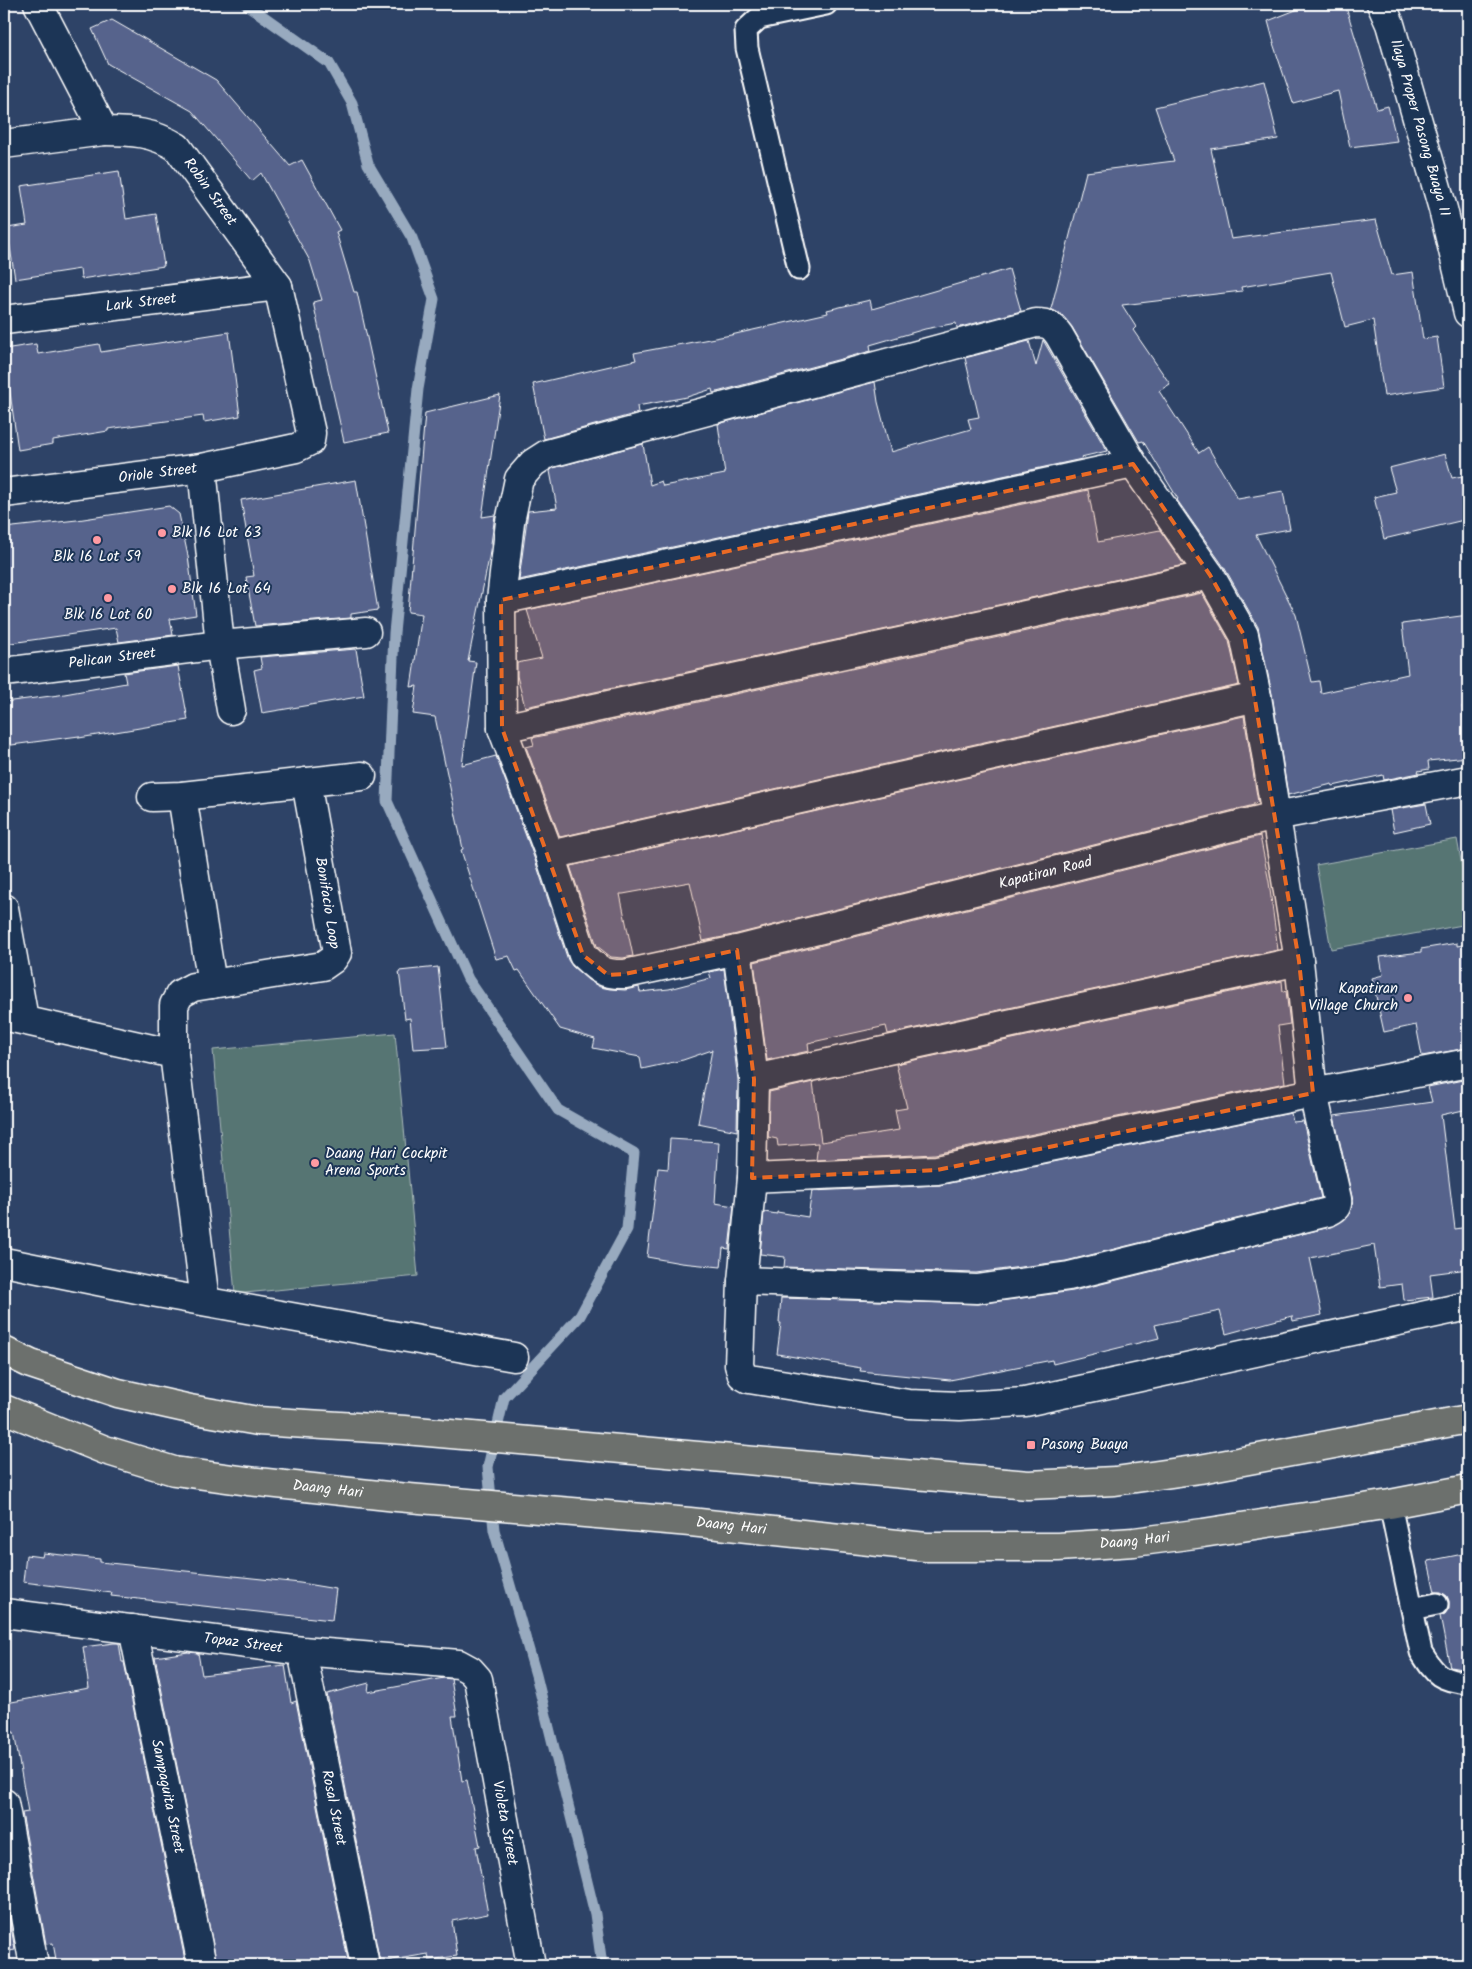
<svg xmlns="http://www.w3.org/2000/svg" width="1472" height="1969" viewBox="0 0 1472 1969" font-family="Kalam,sans-serif">
<style>
.green{fill:#567473;stroke:#aabab9}
.lines{fill:none;stroke-linecap:round;stroke-linejoin:round}
.stream{stroke:#98aabf;stroke-width:11}
.building{fill:#56648c;stroke:#fff}
.service-casing{stroke:#fff;stroke-width:25}
.minor-casing{stroke:#fff;stroke-width:31}
.tertiary-casing{stroke:#fff;stroke-width:31}
.primary-casing{stroke:#fff;stroke-width:31}
.service{stroke:#1d3557;stroke-width:21}
.minor{stroke:#1d3557;stroke-width:28}
.tertiary{stroke:#1d3557;stroke-width:28}
.primary{stroke:#6c706d;stroke-width:28}
.marked{fill:#ea6a24;fill-opacity:0.2;stroke:#ea6a24;stroke-width:4;stroke-dasharray:10 6;stroke-linejoin:round}
.poi-dot{fill:#ff9aa2;stroke:#1d3557;stroke-width:2}
.labels{text-anchor:middle;dominant-baseline:central;stroke-width:4;stroke-linejoin:round;paint-order:stroke}
.street-label{font-size:15px;fill:#fff;stroke:#1d3557}
.poi-label{font-size:15px;fill:#fff;stroke:#1d3557;text-anchor:start}
</style>
<rect width="100%" height="100%" fill="#2e4367"/>
<filter id="ink" filterUnits="userSpaceOnUse"><feTurbulence type="fractalNoise" baseFrequency=".02" numOctaves="2"/><feDisplacementMap in="SourceGraphic" scale="10" xChannelSelector="R" yChannelSelector="G"/><feConvolveMatrix kernelMatrix="1 2 1 2 8 2 1 2 1" color-interpolation-filters="sRGB"/></filter>
<g filter="url(#ink)">
<path class="green" d="M 1457,839 L 1468,898 L 1468,924 L 1331,949 L 1316,865 Z
M 395,1033 L 418,1276 L 235,1294 L 213,1050 Z"/>
<g class="lines">
<path class="stream" d="M 246,4 L 329,63 L 352,103 L 368,164 L 412,238 L 434,299 L 418,389 L 394,633 L 387,801 L 468,979 L 558,1110 L 634,1153 L 627,1229 L 580,1316 L 504,1398 L 488,1467 L 494,1530 L 536,1675 L 595,1914 L 602,1965"/>
</g>
<path class="building" d="M 1311,4 L 1345,4 L 1377,109 L 1388,106 L 1397,141 L 1350,147 L 1338,91 L 1293,103 L 1273,43 L 1274,43 L 1268,21 Z
M 112,20 L 216,80 L 290,166 L 302,160 L 340,230 L 336,232 L 354,292 L 357,292 L 388,433 L 344,442 L 313,302 L 322,300 L 310,261 L 261,173 L 252,181 L 192,111 L 108,64 L 92,29 Z
M 1264,81 L 1278,139 L 1211,149 L 1231,239 L 1376,220 L 1392,275 L 1413,272 L 1423,339 L 1437,337 L 1444,387 L 1384,396 L 1373,320 L 1345,327 L 1331,272 L 1241,287 L 1242,291 L 1122,305 L 1136,327 L 1133,330 L 1170,384 L 1159,391 L 1199,453 L 1208,447 L 1238,499 L 1283,491 L 1290,529 L 1256,535 L 1296,615 L 1312,682 L 1319,681 L 1321,693 L 1408,674 L 1402,624 L 1468,615 L 1468,705 L 1462,706 L 1468,757 L 1428,761 L 1429,769 L 1418,771 L 1419,773 L 1384,780 L 1383,775 L 1333,786 L 1332,784 L 1288,795 L 1272,694 L 1258,627 L 1224,567 L 1177,500 L 1178,499 L 1143,441 L 1139,442 L 1072,327 L 1062,315 L 1051,309 L 1086,172 L 1174,161 L 1155,107 Z
M 119,171 L 126,219 L 156,214 L 164,266 L 81,279 L 80,269 L 15,279 L 7,228 L 27,225 L 21,186 Z
M 1009,269 L 1021,311 L 957,328 L 956,323 L 925,329 L 870,345 L 871,351 L 713,393 L 712,389 L 687,397 L 637,406 L 638,413 L 544,439 L 533,384 L 636,360 L 634,353 L 731,335 L 828,313 L 827,310 L 870,300 L 872,309 Z
M 229,332 L 240,416 L 204,422 L 203,416 L 108,429 L 108,431 L 53,440 L 53,444 L 18,450 L 4,349 L 36,344 L 38,354 L 99,344 L 101,352 Z
M 1043,340 L 1107,451 L 1081,457 L 1082,459 L 519,580 L 528,511 L 557,508 L 550,471 L 553,468 L 643,444 L 650,485 L 661,481 L 663,486 L 725,474 L 718,424 L 875,382 L 878,402 L 891,452 L 971,429 L 968,419 L 979,417 L 965,358 L 1029,341 L 1036,366 Z
M 500,395 L 482,517 L 495,515 L 489,558 L 468,661 L 476,662 L 462,765 L 496,756 L 535,860 L 568,960 L 572,966 L 588,980 L 600,987 L 610,989 L 625,990 L 639,987 L 640,992 L 669,989 L 711,978 L 709,972 L 724,969 L 738,1080 L 737,1131 L 698,1123 L 712,1050 L 683,1060 L 642,1069 L 640,1057 L 593,1048 L 595,1039 L 560,1029 L 519,970 L 516,971 L 509,956 L 496,959 L 461,850 L 463,849 L 435,717 L 413,714 L 417,686 L 411,687 L 422,614 L 408,612 L 425,413 Z
M 1445,454 L 1452,478 L 1462,476 L 1468,501 L 1468,519 L 1384,539 L 1374,497 L 1396,492 L 1389,468 Z
M 356,480 L 378,610 L 351,614 L 351,618 L 255,626 L 246,577 L 254,576 L 241,500 Z
M 1088,490 L 1098,542 L 1160,530 L 1184,565 L 525,707 L 517,676 L 517,663 L 542,658 L 527,610 Z
M 169,506 L 179,514 L 188,556 L 196,615 L 170,619 L 173,635 L 119,642 L 116,628 L 4,644 L 4,528 L 77,520 Z
M 1202,593 L 1229,641 L 1239,685 L 560,837 L 526,747 L 534,745 L 532,738 Z
M 356,649 L 364,696 L 262,713 L 254,670 L 262,668 L 260,657 Z
M 178,666 L 188,720 L 79,738 L 79,736 L 4,746 L 4,702 L 59,695 L 126,683 L 124,673 Z
M 1244,716 L 1258,802 L 1254,803 L 1254,805 L 733,935 L 703,941 L 690,882 L 623,894 L 620,894 L 633,956 L 623,958 L 611,957 L 597,946 L 570,866 Z
M 1426,804 L 1430,824 L 1394,832 L 1390,810 Z
M 1260,836 L 1269,882 L 1278,950 L 888,1034 L 886,1026 L 808,1043 L 809,1051 L 767,1060 L 754,962 Z
M 1457,943 L 1457,946 L 1468,944 L 1468,1048 L 1422,1056 L 1416,1025 L 1384,1032 L 1372,978 L 1383,975 L 1380,957 L 1421,952 L 1421,949 Z
M 438,967 L 447,1047 L 413,1049 L 410,1018 L 405,1019 L 399,971 Z
M 1282,981 L 1283,992 L 1286,991 L 1290,1024 L 1278,1026 L 1285,1083 L 935,1154 L 816,1160 L 818,1143 L 778,1146 L 777,1139 L 768,1137 L 769,1092 L 813,1082 L 821,1142 L 899,1130 L 895,1110 L 907,1108 L 896,1064 Z
M 1468,1079 L 1468,1109 L 1441,1115 L 1455,1229 L 1468,1227 L 1468,1269 L 1430,1274 L 1433,1297 L 1404,1300 L 1402,1284 L 1380,1287 L 1374,1245 L 1310,1258 L 1322,1315 L 1293,1321 L 1292,1316 L 1226,1334 L 1220,1311 L 1155,1325 L 1159,1338 L 1053,1364 L 1052,1360 L 950,1380 L 860,1371 L 861,1368 L 777,1354 L 781,1323 L 779,1323 L 781,1298 L 979,1304 L 1073,1291 L 1334,1226 L 1349,1216 L 1353,1201 L 1334,1116 L 1432,1102 L 1428,1087 Z
M 1291,1113 L 1293,1122 L 1303,1121 L 1321,1198 L 1066,1261 L 976,1273 L 784,1267 L 785,1257 L 760,1254 L 764,1212 L 777,1214 L 777,1212 L 808,1217 L 812,1191 L 940,1185 Z
M 670,1139 L 719,1142 L 715,1203 L 734,1206 L 729,1249 L 723,1248 L 721,1267 L 681,1263 L 647,1257 L 658,1168 L 668,1169 Z
M 43,1553 L 100,1559 L 100,1562 L 300,1583 L 336,1589 L 332,1620 L 111,1596 L 112,1593 L 23,1582 L 26,1555 L 42,1557 Z
M 1468,1553 L 1468,1670 L 1450,1667 L 1440,1616 L 1445,1614 L 1449,1608 L 1449,1601 L 1447,1596 L 1441,1592 L 1435,1592 L 1428,1561 Z
M 114,1643 L 119,1643 L 122,1662 L 124,1662 L 186,1965 L 57,1965 L 53,1943 L 46,1944 L 22,1813 L 28,1812 L 14,1732 L 11,1732 L 6,1703 L 89,1688 L 83,1647 Z
M 188,1652 L 198,1653 L 202,1675 L 285,1665 L 291,1703 L 296,1701 L 349,1965 L 217,1965 L 155,1657 Z
M 444,1678 L 451,1679 L 457,1716 L 452,1716 L 462,1781 L 467,1780 L 480,1846 L 476,1847 L 488,1914 L 452,1921 L 457,1956 L 429,1960 L 428,1954 L 380,1962 L 327,1694 L 369,1683 L 368,1692 Z
M 4,1887 L 15,1950 L 4,1952 Z"/>
<g class="lines">
<g class="service-casing">
<path id="service" d="M 799,269 L 747,48 L 746,30 L 759,18 L 826,4
M 1390,1504 L 1421,1652 C 1436,1676 1440,1680 1468,1683
M 1412,1609 L 1437,1604"/>
</g>
<g class="minor-casing">
<g id="minor">
<path d="M 4,144 L 104,131"/>
<path id="s1" d="M 4,320 L 278,286"/>
<path d="M 202,468 L 220,645 L 231,710"/>
<path id="s2" d="M 4,493 L 202,468 L 296,448 L 310,441 L 311,433 L 278,286 L 177,147 C 152,132 132,131 104,131 L 38,4"/>
<path d="M 501,600 L 1133,464"/>
<path id="s3" d="M 4,672 L 220,645 L 366,632"/>
<path d="M 502,728 L 1210,575"/>
<path d="M 182,796 L 212,984"/>
<path d="M 152,797 L 182,796 L 362,776"/>
<path d="M 550,855 L 1257,697"/>
<path d="M 4,908 L 24,1019"/>
<path d="M 737,950 L 754,1079 L 752,1178 L 742,1281 L 739,1365 L 742,1375 L 749,1379 L 909,1404 L 960,1406 L 1025,1402 L 1468,1306"/>
<path d="M 4,1016 L 174,1054 L 205,1301"/>
<path d="M 174,1054 L 174,1005 L 180,994 L 193,987 L 323,966 L 333,959 L 337,953 L 306,782"/>
<path d="M 754,1079 L 1299,961"/>
<path d="M 752,1178 L 937,1170 L 1313,1093 L 1468,1063"/>
<path d="M 4,1262 L 152,1292 L 514,1357"/>
<path id="s4" d="M 742,1281 L 977,1289 L 1069,1276 L 1328,1212 C 1335,1209 1338,1207 1337,1199 L 1313,1093 L 1299,961 L 1257,697 L 1244,635 L 1210,575 L 1133,464 L 1059,335 C 1052,325 1048,323 1036,323 L 547,454 L 533,463 L 519,479 L 510,522 L 501,600 L 502,728 L 550,855 L 583,955 C 599,970 603,975 625,974 L 737,950 L 1275,816 L 1468,780"/>
<path id="s5" d="M 4,1613 L 302,1651 L 459,1664 L 470,1670 L 478,1679 L 531,1965"/>
<path id="s6" d="M 133,1629 L 202,1965"/>
<path id="s7" d="M 302,1651 L 365,1965"/>
<path d="M 4,1803 L 34,1965"/>
</g>
</g>
<g class="tertiary-casing">
<g id="tertiary">
<path id="s8" d="M 1381,4 L 1390,24 L 1443,209 L 1468,313"/>
</g>
</g>
<g class="primary-casing">
<g id="primary">
<path d="M 4,1351 L 31,1364 L 118,1393 L 190,1409 L 258,1421 L 405,1430 L 1028,1485 L 1115,1481 L 1200,1469 L 1468,1419"/>
<path id="s9" d="M 4,1409 L 105,1450 L 174,1471 L 248,1481 L 397,1497 L 690,1522 L 926,1547 L 1058,1547 L 1134,1542 L 1203,1533 L 1390,1504 L 1468,1489"/>
</g>
</g>
<use href="#service" class="service"/>
<use href="#minor" class="minor"/>
<use href="#tertiary" class="tertiary"/>
<use href="#primary" class="primary"/>
</g>
</g>
<path class="marked" d="M 1133,464 L 1210,575 L 1244,635 L 1299,961 L 1313,1093 L 937,1170 L 752,1178 L 754,1079 L 737,950 L 625,974 L 608,975 L 583,955 L 502,728 L 501,600 Z"/>
<g class="poi-dot">
<circle cx="162" cy="533" r="5"/>
<circle cx="97" cy="540" r="5"/>
<circle cx="172" cy="589" r="5"/>
<circle cx="108" cy="598" r="5"/>
<circle cx="1408" cy="998" r="5"/>
<circle cx="315" cy="1163" r="5"/>
<rect x="1026" y="1440" width="10" height="10" rx="2.5"/>
</g>
<g class="labels">
<g class="street-label">
<text stroke="none"><textPath href="#s8" startOffset="130">Ilaya Proper Pasong Buaya II</textPath></text>
<text transform="translate(210 192) rotate(54)">Robin Street</text>
<text stroke="none"><textPath href="#s1" startOffset="138">Lark Street</textPath></text>
<text stroke="none"><textPath href="#s2" startOffset="155">Oriole Street</textPath></text>
<text stroke="none"><textPath href="#s3" startOffset="109">Pelican Street</textPath></text>
<text stroke="none"><textPath href="#s4" startOffset="3081">Kapatiran Road</textPath></text>
<text transform="translate(327 903) rotate(81)">Bonifacio Loop</text>
<text stroke="none"><textPath href="#s9" startOffset="336">Daang Hari</textPath></text>
<text stroke="none"><textPath href="#s9" startOffset="741">Daang Hari</textPath></text>
<text stroke="none"><textPath href="#s9" startOffset="1146">Daang Hari</textPath></text>
<text stroke="none"><textPath href="#s5" startOffset="241">Topaz Street</textPath></text>
<text stroke="none"><textPath href="#s6" startOffset="171">Sampaguita Street</textPath></text>
<text stroke="none"><textPath href="#s7" startOffset="160">Rosal Street</textPath></text>
<text stroke="none"><textPath href="#s5" startOffset="629">Violeta Street</textPath></text>
</g>
<g class="poi-label">
<text x="172" y="533">Blk 16 Lot 63</text>
<text x="97" y="557" text-anchor="middle">Blk 16 Lot 59</text>
<text x="182" y="589">Blk 16 Lot 64</text>
<text x="108" y="615" text-anchor="middle">Blk 16 Lot 60</text>
<text x="1398" y="989" text-anchor="end">Kapatiran<tspan x="1398" dy="17">Village Church</tspan></text>
<text x="325" y="1154">Daang Hari Cockpit<tspan x="325" dy="17">Arena Sports</tspan></text>
<text x="1041" y="1445">Pasong Buaya</text>
</g>
</g>
<rect width="1472" height="1969" fill="none" stroke="#1d3557" stroke-width="20"/>
<rect x="10" y="10" width="1452" height="1949" fill="none" stroke="#fff" stroke-width="2" filter="url(#ink)"/>
</svg>
